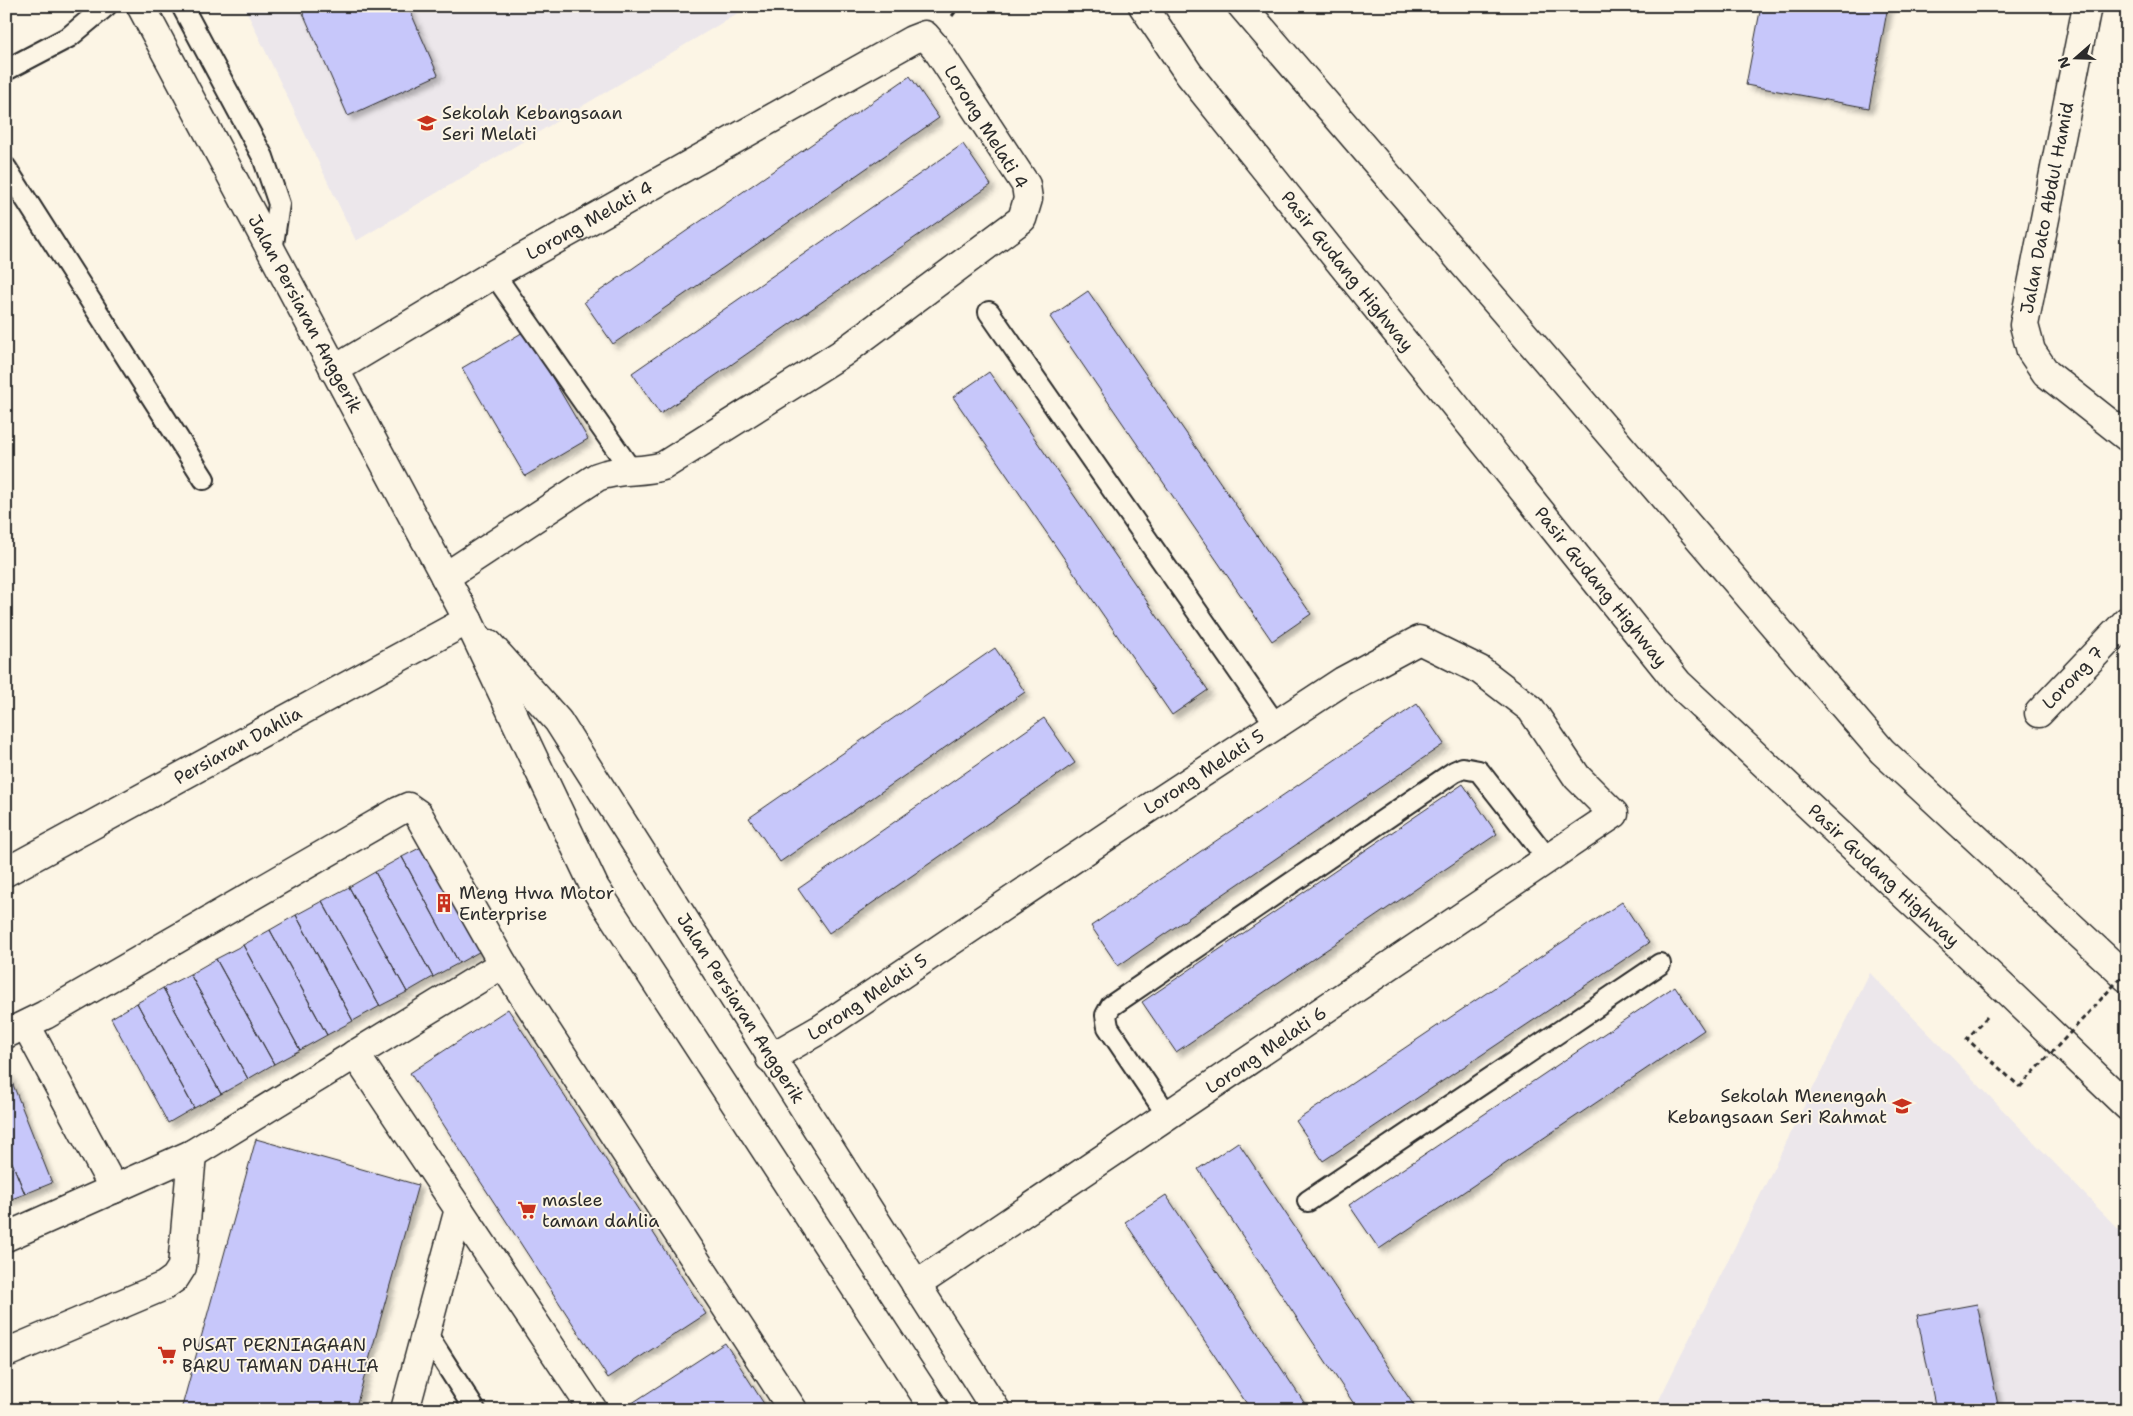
<svg xmlns="http://www.w3.org/2000/svg" width="2133" height="1416" viewBox="0 0 2133 1416" font-family="'Shantell Sans',sans-serif">
<style>
.built{fill:#ece7eb}
.building{fill:#c7c7fa;stroke:#2b2b2b;filter:url(#shadow)}
.lines{fill:none;stroke-linecap:round;stroke-linejoin:round}
.lane-casing{stroke:#2b2b2b;stroke-width:24}
.street-casing{stroke:#2b2b2b;stroke-width:31}
.secondary-casing{stroke:#2b2b2b;stroke-width:31}
.highway-casing{stroke:#2b2b2b;stroke-width:31}
.path{stroke:#2b2b2b;stroke-width:3;stroke-dasharray:5 4;stroke-linecap:butt}
.lane{stroke:#fcf5e5;stroke-width:20}
.street{stroke:#fcf5e5;stroke-width:28}
.secondary{stroke:#fcf5e5;stroke-width:28}
.highway{stroke:#fcf5e5;stroke-width:28}
.path-bridge{stroke:#2b2b2b;stroke-width:3;stroke-dasharray:5 4;stroke-linecap:butt}
.labels{text-anchor:middle;dominant-baseline:central;stroke-width:4;stroke-linejoin:round;paint-order:stroke}
.poi-label{font-size:18px;fill:#2b2b2b;stroke:#fcf5e5;text-anchor:start}
.street-label{font-size:18px;fill:#2b2b2b;stroke:#fcf5e5}
</style>
<defs>
<filter id="shadow"><feDropShadow dx="4.5" dy="4.5" stdDeviation="2.5" flood-color="#0004"/></filter>
</defs>
<rect width="100%" height="100%" fill="#fcf5e5"/>
<filter id="ink" filterUnits="userSpaceOnUse"><feTurbulence type="fractalNoise" baseFrequency=".02" numOctaves="2"/><feDisplacementMap in="SourceGraphic" scale="10" xChannelSelector="R" yChannelSelector="G"/><feConvolveMatrix kernelMatrix="1 2 1 2 8 2 1 2 1" color-interpolation-filters="sRGB"/></filter>
<g filter="url(#ink)">
<path class="built" d="M 244,6 L 750,6 L 356,241 Z
M 1870,973 L 2127,1238 L 2127,1410 L 1654,1410 Z"/>
<path class="building" d="M 300,6 L 408,6 L 438,75 L 348,116 Z
M 1761,6 L 1888,6 L 1869,108 L 1746,85 Z
M 910,76 L 939,118 L 613,344 L 584,302 Z
M 963,144 L 991,185 L 660,414 L 632,373 Z
M 1088,291 L 1311,614 L 1272,641 L 1050,317 Z
M 525,331 L 588,439 L 525,476 L 462,368 Z
M 989,372 L 1208,690 L 1172,715 L 953,397 Z
M 995,648 L 1025,692 L 780,862 L 749,818 Z
M 1417,704 L 1444,744 L 1118,966 L 1091,926 Z
M 1044,718 L 1075,763 L 829,933 L 798,889 Z
M 1463,784 L 1497,834 L 1176,1052 L 1142,1002 Z
M 429,843 L 486,948 L 459,963 L 402,857 Z
M 402,857 L 459,963 L 433,977 L 375,872 Z
M 375,872 L 433,977 L 407,992 L 349,887 Z
M 349,887 L 407,992 L 380,1006 L 322,901 Z
M 322,901 L 380,1006 L 353,1021 L 296,915 Z
M 1622,902 L 1649,943 L 1323,1161 L 1296,1121 Z
M 296,915 L 353,1021 L 327,1035 L 270,930 Z
M 270,930 L 327,1035 L 300,1050 L 243,945 Z
M 243,945 L 300,1050 L 274,1064 L 216,959 Z
M 216,959 L 274,1064 L 248,1079 L 190,974 Z
M 190,974 L 248,1079 L 221,1094 L 163,988 Z
M 1675,986 L 1704,1030 L 1379,1249 L 1349,1205 Z
M 163,988 L 221,1094 L 194,1108 L 137,1003 Z
M 137,1003 L 194,1108 L 168,1123 L 111,1018 Z
M 508,1009 L 706,1314 L 608,1378 L 410,1073 Z
M 8,1072 L 52,1183 L 25,1194 L 6,1148 L 6,1073 Z
M 256,1139 L 418,1185 L 355,1410 L 181,1410 Z
M 1238,1142 L 1417,1410 L 1358,1410 L 1198,1169 Z
M 6,1148 L 25,1194 L 6,1201 Z
M 1166,1195 L 1309,1410 L 1251,1410 L 1125,1222 Z
M 1977,1304 L 1999,1410 L 1936,1410 L 1917,1315 Z
M 725,1343 L 768,1410 L 628,1410 L 626,1407 Z"/>
<g class="lines">
<g class="lane-casing">
<path id="lane" d="M 182,6 L 263,157 L 279,204 L 272,251
M 6,70 L 69,37 L 106,6
M 6,168 L 204,479
M 494,274 L 631,470
M 989,312 L 1276,725
M 1168,1116 L 1108,1027 L 1106,1015 L 1111,1006 L 1454,772 L 1463,768 L 1479,771 L 1548,859
M 1308,1201 L 1660,964
M 426,1333 L 475,1410"/>
</g>
<g class="street-casing">
<g id="street">
<path d="M 2087,6 L 2024,325 L 2031,351 L 2046,373 L 2127,437"/>
<path id="s1" d="M 334,370 L 494,274 L 912,40 L 925,35 L 936,48 L 1026,185 L 1028,199 L 1022,219 L 841,354 L 663,466 C 641,473 619,468 597,477 L 445,577"/>
<path id="s2" d="M 2039,713 L 2127,621"/>
<path id="s3" d="M 6,872 L 468,620"/>
<path d="M 26,1025 L 114,1189"/>
<path d="M 6,1034 L 45,1015 L 399,811 L 408,807 L 418,814 L 503,964 L 793,1410"/>
<path d="M 355,1054 L 593,1410"/>
<path id="s4" d="M 770,1058 L 819,1030 L 1146,810 L 1343,681 L 1419,640 L 1480,670 L 1531,709 L 1577,777 L 1614,814 L 916,1285"/>
<path d="M 6,1237 L 192,1154 L 503,964"/>
<path d="M 6,1353 L 164,1286 L 175,1278 L 182,1267 L 192,1154"/>
<path d="M 405,1410 L 459,1209"/>
</g>
</g>
<g class="secondary-casing">
<g id="secondary">
<path id="s5" d="M 141,6 L 468,620 L 595,888 L 935,1410"/>
<path id="s6" d="M 489,644 L 558,721 L 996,1410"/>
</g>
</g>
<g class="highway-casing">
<g id="highway">
<path id="s7" d="M 1143,6 L 1189,74 L 1678,683 L 2008,992 L 2127,1106"/>
<path d="M 1242,6 L 1882,751 L 2127,978"/>
</g>
</g>
<path class="path" d="M 952,16 L 960,6
M 1987,1017 L 1967,1039 L 2020,1087"/>
<use href="#lane" class="lane"/>
<use href="#street" class="street"/>
<use href="#secondary" class="secondary"/>
<use href="#highway" class="highway"/>
<path class="path-bridge" d="M 2020,1087 L 2127,971"/>
</g>
</g>
<defs>
<g id="school-bare" transform="scale(1.5)"><path d="M0-5L7-2L0 1L-7-2ZM-4 1L0 2.5L4 1V4Q0 6-4 4Z" fill="#c8321e" stroke="#fcf5e5" stroke-width="2.5" paint-order="stroke"/></g>
<g id="building-bare" transform="scale(1.5)"><path d="M-4-6H4V6H1V3H-1V6H-4ZM-2.5-4.3h1.7v1.8h-1.7ZM.8-4.3h1.7v1.8H.8ZM-2.5-1h1.7V.8h-1.7ZM.8-1h1.7V.8H.8Z" fill="#c8321e" stroke="#fcf5e5" stroke-width="2.5" paint-order="stroke"/></g>
<g id="supermarket-bare" transform="scale(1.5)"><path d="M-6-5.5h2.5l.6 2H6L4.5 2H-2.5L-4.4-4H-6ZM-1.5 3.2a1.3 1.3 0 1 0 .1 0ZM3 3.2a1.3 1.3 0 1 0 .1 0Z" fill="#c8321e" stroke="#fcf5e5" stroke-width="2.5" paint-order="stroke"/></g>
</defs>
<g fill-rule="evenodd">
<use href="#school-bare" x="427" y="123"/>
<use href="#building-bare" x="444" y="903"/>
<use href="#school-bare" x="1902" y="1106"/>
<use href="#supermarket-bare" x="527" y="1210"/>
<use href="#supermarket-bare" x="167" y="1355"/>
</g>
<g class="labels">
<g class="poi-label">
<text x="442" y="113">Sekolah Kebangsaan<tspan x="442" dy="21">Seri Melati</tspan></text>
<text x="459" y="893">Meng Hwa Motor<tspan x="459" dy="21">Enterprise</tspan></text>
<text x="1887" y="1096" text-anchor="end">Sekolah Menengah<tspan x="1887" dy="21">Kebangsaan Seri Rahmat</tspan></text>
<text x="542" y="1200">maslee<tspan x="542" dy="21">taman dahlia</tspan></text>
<text x="182" y="1345">PUSAT PERNIAGAAN<tspan x="182" dy="21">BARU TAMAN DAHLIA</tspan></text>
</g>
<g class="street-label">
<text transform="translate(986 127) rotate(58)">Lorong Melati 4</text>
<text transform="translate(2047 208) rotate(-79)">Jalan Dato Abdul Hamid</text>
<text stroke="none"><textPath href="#s1" startOffset="296">Lorong Melati 4</textPath></text>
<text stroke="none"><textPath href="#s7" startOffset="335">Pasir Gudang Highway</textPath></text>
<text stroke="none"><textPath href="#s5" startOffset="349">Jalan Persiaran Anggerik</textPath></text>
<text stroke="none"><textPath href="#s7" startOffset="740">Pasir Gudang Highway</textPath></text>
<text stroke="none"><textPath href="#s2" startOffset="49">Lorong 7</textPath></text>
<text stroke="none"><textPath href="#s3" startOffset="264">Persiaran Dahlia</textPath></text>
<text stroke="none"><textPath href="#s4" startOffset="520">Lorong Melati 5</textPath></text>
<text stroke="none"><textPath href="#s7" startOffset="1145">Pasir Gudang Highway</textPath></text>
<text stroke="none"><textPath href="#s4" startOffset="115">Lorong Melati 5</textPath></text>
<text stroke="none"><textPath href="#s6" startOffset="444">Jalan Persiaran Anggerik</textPath></text>
<text transform="translate(1266 1050) rotate(-34)">Lorong Melati 6</text>
</g>
</g>
<rect width="2133" height="1416" fill="none" stroke="#fcf5e5" stroke-width="25"/>
<rect x="12" y="12" width="2108" height="1391" fill="none" stroke="#2b2b2b" stroke-width="2" filter="url(#ink)"/>
<g transform="translate(2076 58) rotate(250)" stroke="#fcf5e5" stroke-width="4" paint-order="stroke">
<path d="M0-4L9 19L0 12L-9 19Z" fill="#2b2b2b"/>
<text y="-8" font-size="14" font-weight="bold" text-anchor="middle" fill="#2b2b2b">N</text>
</g>
</svg>
